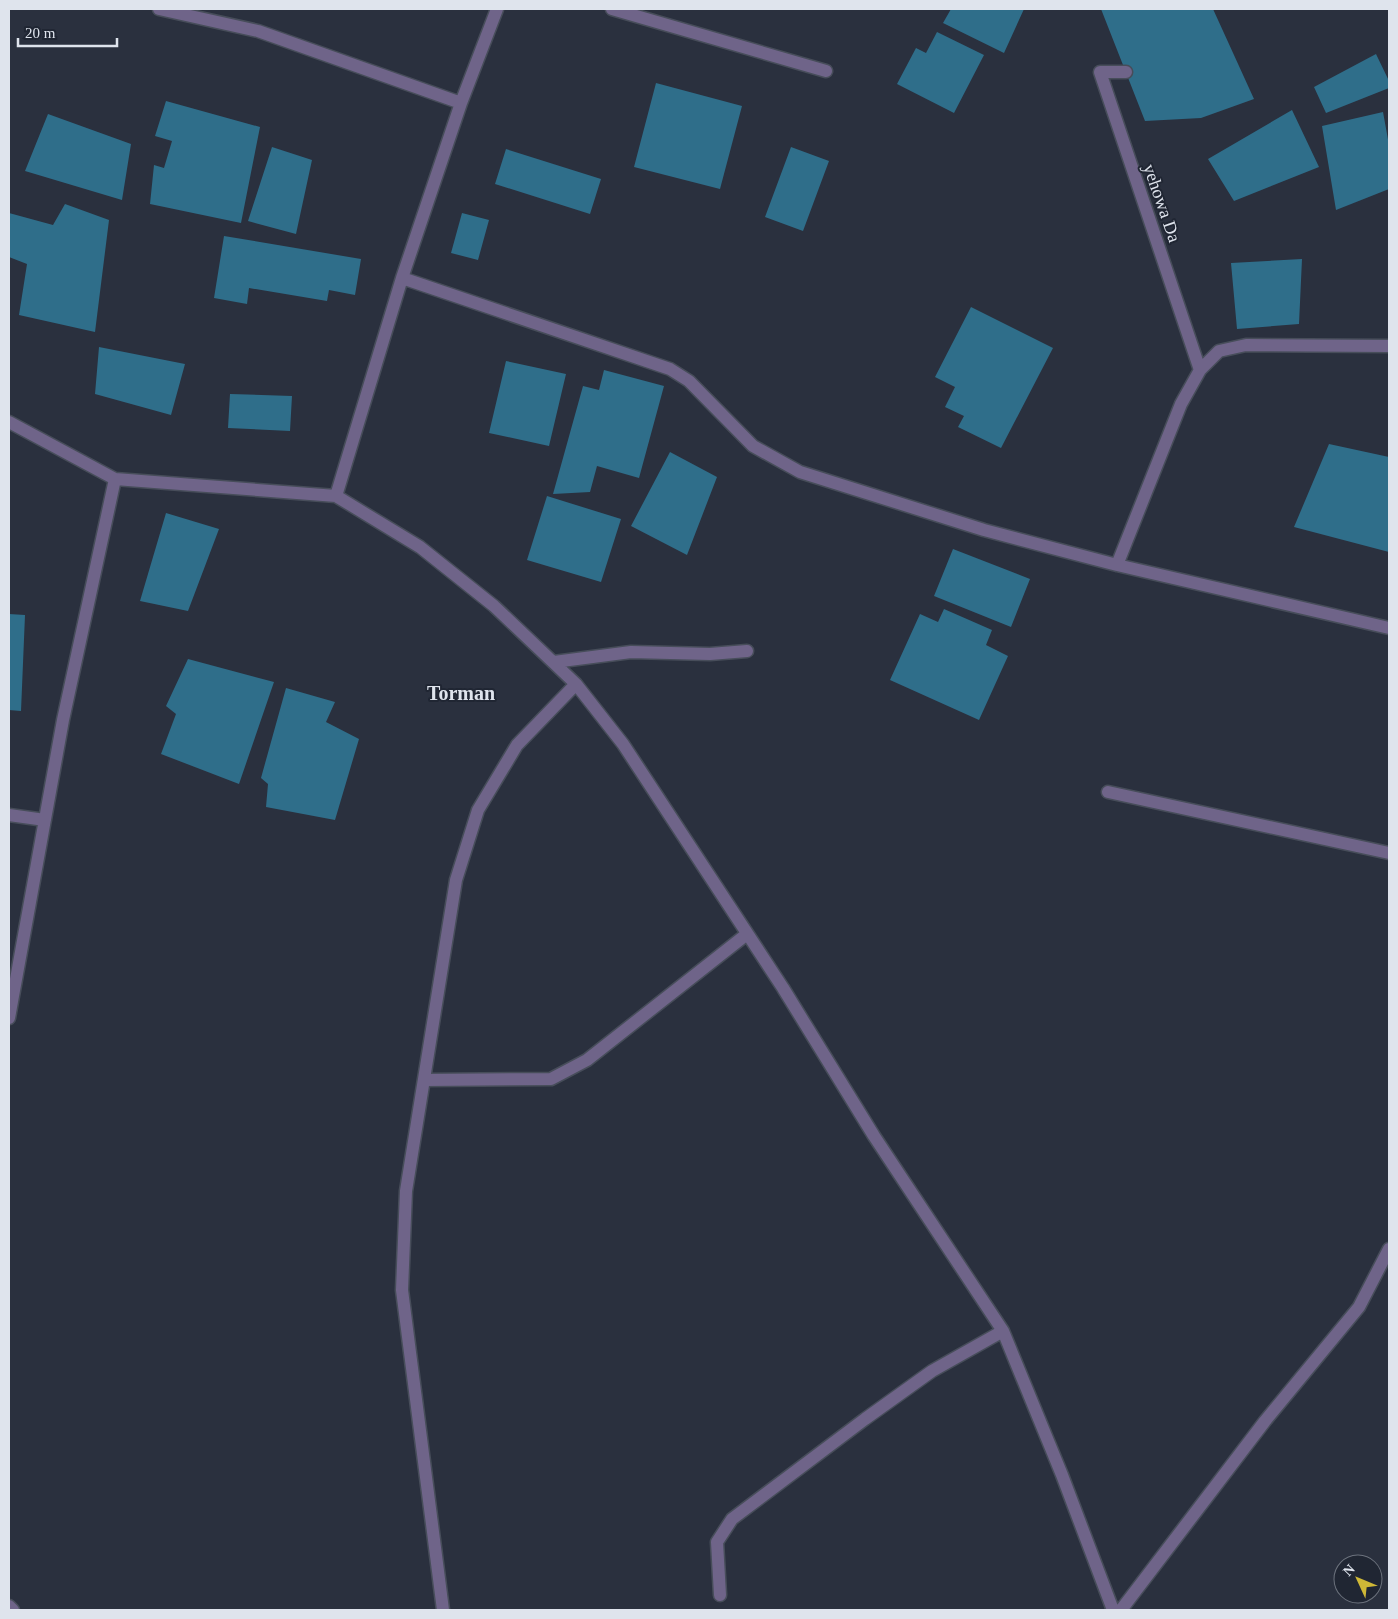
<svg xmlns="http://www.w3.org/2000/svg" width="1398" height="1619" viewBox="0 0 1398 1619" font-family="Georgia,serif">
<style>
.building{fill:#2f6e8a}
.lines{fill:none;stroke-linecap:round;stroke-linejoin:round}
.minor-casing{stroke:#474d5a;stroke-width:15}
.minor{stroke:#6f6489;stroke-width:12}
.labels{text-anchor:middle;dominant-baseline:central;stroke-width:4;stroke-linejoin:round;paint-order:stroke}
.street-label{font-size:18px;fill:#dfe4ed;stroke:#202633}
.quarter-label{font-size:20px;font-weight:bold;fill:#dfe4ed;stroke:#202633}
</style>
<rect width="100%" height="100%" fill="#2a303e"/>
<path class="building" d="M 951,9 L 1024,9 L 1004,53 L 943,23 Z
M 1101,9 L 1213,9 L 1254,99 L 1201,118 L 1145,121 Z
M 937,32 L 984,55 L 954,113 L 897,84 L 916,48 L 926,53 Z
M 1376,54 L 1389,81 L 1389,88 L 1326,113 L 1314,87 Z
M 656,83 L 742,106 L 720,189 L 634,167 Z
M 166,101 L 260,127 L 241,223 L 150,204 L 154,165 L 164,168 L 172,141 L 155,136 Z
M 1292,110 L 1319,167 L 1234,201 L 1208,159 Z
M 1383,112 L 1389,145 L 1389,189 L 1336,210 L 1322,126 Z
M 48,114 L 131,144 L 122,200 L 25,171 Z
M 272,147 L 312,160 L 296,234 L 248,221 Z
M 791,147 L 829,161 L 803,231 L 765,217 Z
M 506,149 L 601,179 L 590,214 L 495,184 Z
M 65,204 L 109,220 L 95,332 L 19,315 L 27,264 L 9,257 L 9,213 L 53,225 Z
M 462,213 L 489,220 L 478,260 L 451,253 Z
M 224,236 L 361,259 L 355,295 L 329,290 L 327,301 L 249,288 L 247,304 L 214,298 Z
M 1302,259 L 1299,324 L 1237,329 L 1231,263 Z
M 971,307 L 1053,348 L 1001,448 L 958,427 L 964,416 L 945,407 L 955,387 L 935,377 Z
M 99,347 L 185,364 L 171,415 L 95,394 Z
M 506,361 L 566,374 L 549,446 L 489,433 Z
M 604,370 L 664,386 L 639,478 L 597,466 L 590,492 L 553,494 L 583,386 L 599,390 Z
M 230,394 L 292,396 L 290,431 L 228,428 Z
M 1329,444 L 1389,457 L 1389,552 L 1294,527 Z
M 670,452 L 717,477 L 687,555 L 631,526 Z
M 547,496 L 621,519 L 601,582 L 527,560 Z
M 166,513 L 219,529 L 188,611 L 140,601 Z
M 953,549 L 1030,579 L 1011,627 L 934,596 Z
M 944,609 L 992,630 L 986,645 L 1008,656 L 979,720 L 890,680 L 920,614 L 938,622 Z
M 9,614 L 25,615 L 21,711 L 9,710 Z
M 188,659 L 274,682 L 239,784 L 161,754 L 176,714 L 166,706 Z
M 286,688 L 335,702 L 326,722 L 359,739 L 335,820 L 266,807 L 268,784 L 261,778 Z"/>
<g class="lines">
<g class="minor-casing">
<path id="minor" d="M 159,9 L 258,31 L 461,103
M 612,9 L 826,71
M 1126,72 L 1100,72 L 1200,370
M 402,278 L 670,369 L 689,381 L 753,446 L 800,472 L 984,530 L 1117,565 L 1389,628
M 9,422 L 115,479 L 336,496 L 420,547 L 494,606 L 576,684 L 623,744 L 783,988 L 874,1136 L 1003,1331 L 1062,1475 L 1113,1610
M 336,496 L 402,278 L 461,103 L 497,9
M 1117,565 L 1181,404 L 1200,370 L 1219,351 L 1246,345 L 1389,346
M 554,662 L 631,652 L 710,654 L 747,651
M 1108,792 L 1389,853
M 9,815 L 45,820
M 9,1018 L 63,720 L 115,479
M 425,1080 L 551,1079 L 587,1060 L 747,934
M 720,1595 L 717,1542 L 732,1519 L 865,1419 L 932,1371 L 1003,1331
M 9,1606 L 13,1610
M 443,1610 L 402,1290 L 406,1191 L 456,880 L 478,810 L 517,745 L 576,684
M 1121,1610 L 1265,1421 L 1359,1307 L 1389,1249"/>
</g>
<use href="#minor" class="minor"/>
</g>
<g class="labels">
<g class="street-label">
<text transform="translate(1162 203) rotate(71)">yehowa Da</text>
</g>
<g class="quarter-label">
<text x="461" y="693">Torman</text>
</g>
</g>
<rect width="1398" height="1619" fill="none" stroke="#dfe4ed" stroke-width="20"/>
<g transform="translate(1358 1579) rotate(314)"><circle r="24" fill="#202633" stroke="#6c727d"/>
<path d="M0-4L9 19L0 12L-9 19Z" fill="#cfb837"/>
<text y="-8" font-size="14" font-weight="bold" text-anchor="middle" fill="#dfe4ed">N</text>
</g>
<path d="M18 38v8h99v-8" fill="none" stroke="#dfe4ed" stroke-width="2.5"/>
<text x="25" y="38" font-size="15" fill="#dfe4ed" stroke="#202633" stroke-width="4" paint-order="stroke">20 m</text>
</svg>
